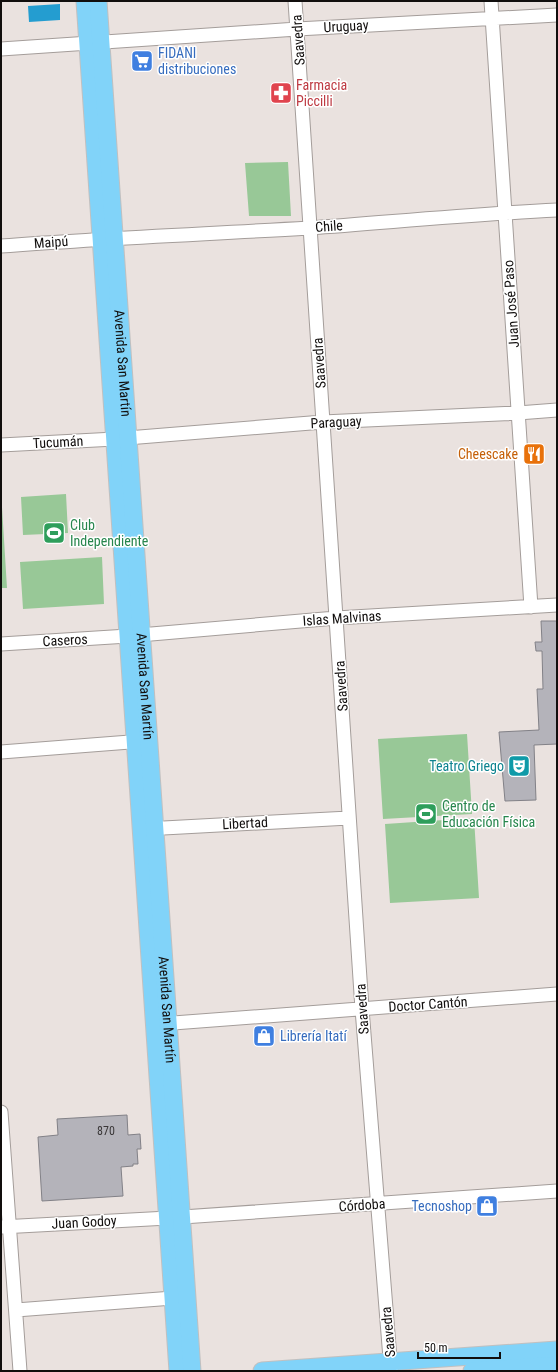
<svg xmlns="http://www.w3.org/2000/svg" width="558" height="1372" viewBox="0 0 558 1372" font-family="'Roboto Condensed',sans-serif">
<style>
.green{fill:#98c897}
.water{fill:#249dd0}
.building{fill:#b4b3ba;stroke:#828187}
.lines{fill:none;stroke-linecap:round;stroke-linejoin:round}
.minor-casing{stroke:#a49d9a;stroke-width:15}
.major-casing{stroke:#c1c0c0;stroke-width:19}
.minor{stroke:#fff;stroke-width:13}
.major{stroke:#81d3f9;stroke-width:17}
.labels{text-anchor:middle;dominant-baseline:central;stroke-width:3;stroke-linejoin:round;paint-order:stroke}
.number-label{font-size:12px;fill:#3a3738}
.street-label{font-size:14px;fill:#110e0d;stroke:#fff}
.shop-label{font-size:14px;fill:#366cbe;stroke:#fff;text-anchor:start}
.health-label{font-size:14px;fill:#be3a42;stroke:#fff;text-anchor:start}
.food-label{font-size:14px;fill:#c56008;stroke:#fff;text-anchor:end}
.leisure-label{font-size:14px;fill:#27864d;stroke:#fff;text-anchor:start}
.culture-label{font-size:14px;fill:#0d838f;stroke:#fff;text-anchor:end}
</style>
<rect width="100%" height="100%" fill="#eae2df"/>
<path class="green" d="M 288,162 L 291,216 L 249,216 L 245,163 Z
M 1,491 L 7,588 L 1,588 Z
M 66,494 L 68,533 L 23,535 L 21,497 Z
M 102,557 L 104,604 L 23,609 L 20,562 Z
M 467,734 L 472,814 L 383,819 L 378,739 Z
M 474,818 L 479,898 L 390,903 L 385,824 Z"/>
<path class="water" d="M 60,4 L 60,20 L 29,22 L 28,6 Z"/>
<path class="building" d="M 541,621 L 557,621 L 557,744 L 534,745 L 536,800 L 505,801 L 499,732 L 539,730 L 537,689 L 543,689 L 542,651 L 536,651 L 535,642 L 542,642 Z
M 127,1115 L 128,1135 L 140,1134 L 141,1149 L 137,1149 L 138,1164 L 133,1164 L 133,1166 L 121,1167 L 123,1196 L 42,1201 L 38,1137 L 58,1135 L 57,1119 Z"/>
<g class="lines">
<g class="minor-casing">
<path id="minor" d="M 295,1 L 362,1009 L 391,1371
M 491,1 L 531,607
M 1,49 L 297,29 L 557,15
M 1,246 C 104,238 207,234 309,228 C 392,222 474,214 557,210
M 1,445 L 115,439 L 323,422 L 518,413 L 557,410
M 1,644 L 128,636 L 336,618 L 557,605
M 1,752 L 143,741
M 145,829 L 349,818
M 160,1024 L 557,994
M 1,1112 L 20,1371
M 1,1227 L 168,1218 L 557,1191
M 16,1310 L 173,1298"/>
</g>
<g class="major-casing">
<g id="major">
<path d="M 85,1 L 178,1371"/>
<path id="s1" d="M 98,1 L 192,1371"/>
<path d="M 262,1371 L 557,1350"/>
<path d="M 472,1371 L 557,1365"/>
</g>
</g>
<use href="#minor" class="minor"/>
<use href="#major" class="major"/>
</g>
<defs>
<g id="supermarket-square" transform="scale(1.15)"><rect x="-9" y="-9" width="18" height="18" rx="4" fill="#3f7fe0" stroke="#fff"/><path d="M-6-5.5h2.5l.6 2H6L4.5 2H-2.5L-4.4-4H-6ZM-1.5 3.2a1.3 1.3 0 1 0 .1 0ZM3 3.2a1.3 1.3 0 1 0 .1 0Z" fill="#fff"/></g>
<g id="pharmacy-square" transform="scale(1.15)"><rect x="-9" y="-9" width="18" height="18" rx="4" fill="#e0444e" stroke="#fff"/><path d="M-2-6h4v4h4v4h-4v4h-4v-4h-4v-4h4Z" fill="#fff"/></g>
<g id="restaurant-square" transform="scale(1.15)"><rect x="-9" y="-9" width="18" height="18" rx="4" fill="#e8710a" stroke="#fff"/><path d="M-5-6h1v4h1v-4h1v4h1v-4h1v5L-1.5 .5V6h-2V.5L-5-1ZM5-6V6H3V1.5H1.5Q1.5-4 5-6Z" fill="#fff"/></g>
<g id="stadium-square" transform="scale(1.15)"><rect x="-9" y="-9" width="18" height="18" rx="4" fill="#2e9e5b" stroke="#fff"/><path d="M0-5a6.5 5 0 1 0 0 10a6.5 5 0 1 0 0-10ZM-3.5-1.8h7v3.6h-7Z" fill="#fff"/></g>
<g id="theatre-square" transform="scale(1.15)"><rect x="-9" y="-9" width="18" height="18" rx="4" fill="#0f9aa8" stroke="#fff"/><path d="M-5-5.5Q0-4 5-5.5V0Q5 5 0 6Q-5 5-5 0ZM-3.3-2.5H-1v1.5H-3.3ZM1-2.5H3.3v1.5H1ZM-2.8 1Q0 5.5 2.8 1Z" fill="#fff"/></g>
<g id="shop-square" transform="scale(1.15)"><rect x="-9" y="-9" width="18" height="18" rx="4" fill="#3f7fe0" stroke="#fff"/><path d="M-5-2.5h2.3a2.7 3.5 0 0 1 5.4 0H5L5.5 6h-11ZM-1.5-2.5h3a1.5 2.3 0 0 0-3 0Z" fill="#fff"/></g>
</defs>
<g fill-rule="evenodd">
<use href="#supermarket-square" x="142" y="61"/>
<use href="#pharmacy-square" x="281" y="93"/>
<use href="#restaurant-square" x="534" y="454"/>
<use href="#stadium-square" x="54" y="533"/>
<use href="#theatre-square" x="519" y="766"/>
<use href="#stadium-square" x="426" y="814"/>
<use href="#shop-square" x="264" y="1036"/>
<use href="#shop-square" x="487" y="1206"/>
</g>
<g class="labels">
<g class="number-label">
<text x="106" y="1131">870</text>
</g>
<g class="street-label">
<text transform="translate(346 26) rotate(-3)">Uruguay</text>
<text transform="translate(298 40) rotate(-94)">Saavedra</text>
<text transform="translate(329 226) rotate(-4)">Chile</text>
<text transform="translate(51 242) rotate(-4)">Maipú</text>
<text transform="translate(511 304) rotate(-94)">Juan José Paso</text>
<text stroke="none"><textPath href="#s1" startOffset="363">Avenida San Martín</textPath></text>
<text transform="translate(319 363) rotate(-94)">Saavedra</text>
<text transform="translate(336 422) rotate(-3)">Paraguay</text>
<text transform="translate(58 442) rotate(-3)">Tucumán</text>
<text transform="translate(342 618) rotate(-4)">Islas Malvinas</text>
<text transform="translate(65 640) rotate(-3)">Caseros</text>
<text stroke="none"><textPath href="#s1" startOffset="687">Avenida San Martín</textPath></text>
<text transform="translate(341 686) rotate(-94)">Saavedra</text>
<text transform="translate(245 823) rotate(-3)">Libertad</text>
<text transform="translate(428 1004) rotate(-4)">Doctor Cantón</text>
<text stroke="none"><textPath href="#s1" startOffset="1011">Avenida San Martín</textPath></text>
<text transform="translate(362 1009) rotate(-94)">Saavedra</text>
<text transform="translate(362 1205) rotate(-4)">Córdoba</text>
<text transform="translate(84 1222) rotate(-3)">Juan Godoy</text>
<text transform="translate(388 1332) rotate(-95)">Saavedra</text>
</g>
<g class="shop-label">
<text x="158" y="53">FIDANI<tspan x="158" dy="16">distribuciones</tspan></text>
<text x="280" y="1036">Librería Itatí</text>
<text x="472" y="1206" text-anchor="end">Tecnoshop</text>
</g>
<g class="health-label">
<text x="296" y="85">Farmacia<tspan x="296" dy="16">Piccilli</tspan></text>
</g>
<g class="food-label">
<text x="518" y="454">Cheescake</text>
</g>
<g class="leisure-label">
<text x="70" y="525">Club<tspan x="70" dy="16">Independiente</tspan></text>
<text x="442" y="806">Centro de<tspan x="442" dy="16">Educación Física</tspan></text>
</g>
<g class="culture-label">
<text x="504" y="766">Teatro Griego</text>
</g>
</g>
<rect width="558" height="1372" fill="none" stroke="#110e0d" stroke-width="4"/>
<path d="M418 1352v6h82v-6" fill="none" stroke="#110e0d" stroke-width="2"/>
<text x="424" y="1352" font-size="12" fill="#110e0d" stroke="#ffffff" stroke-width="3" paint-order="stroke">50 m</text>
</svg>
